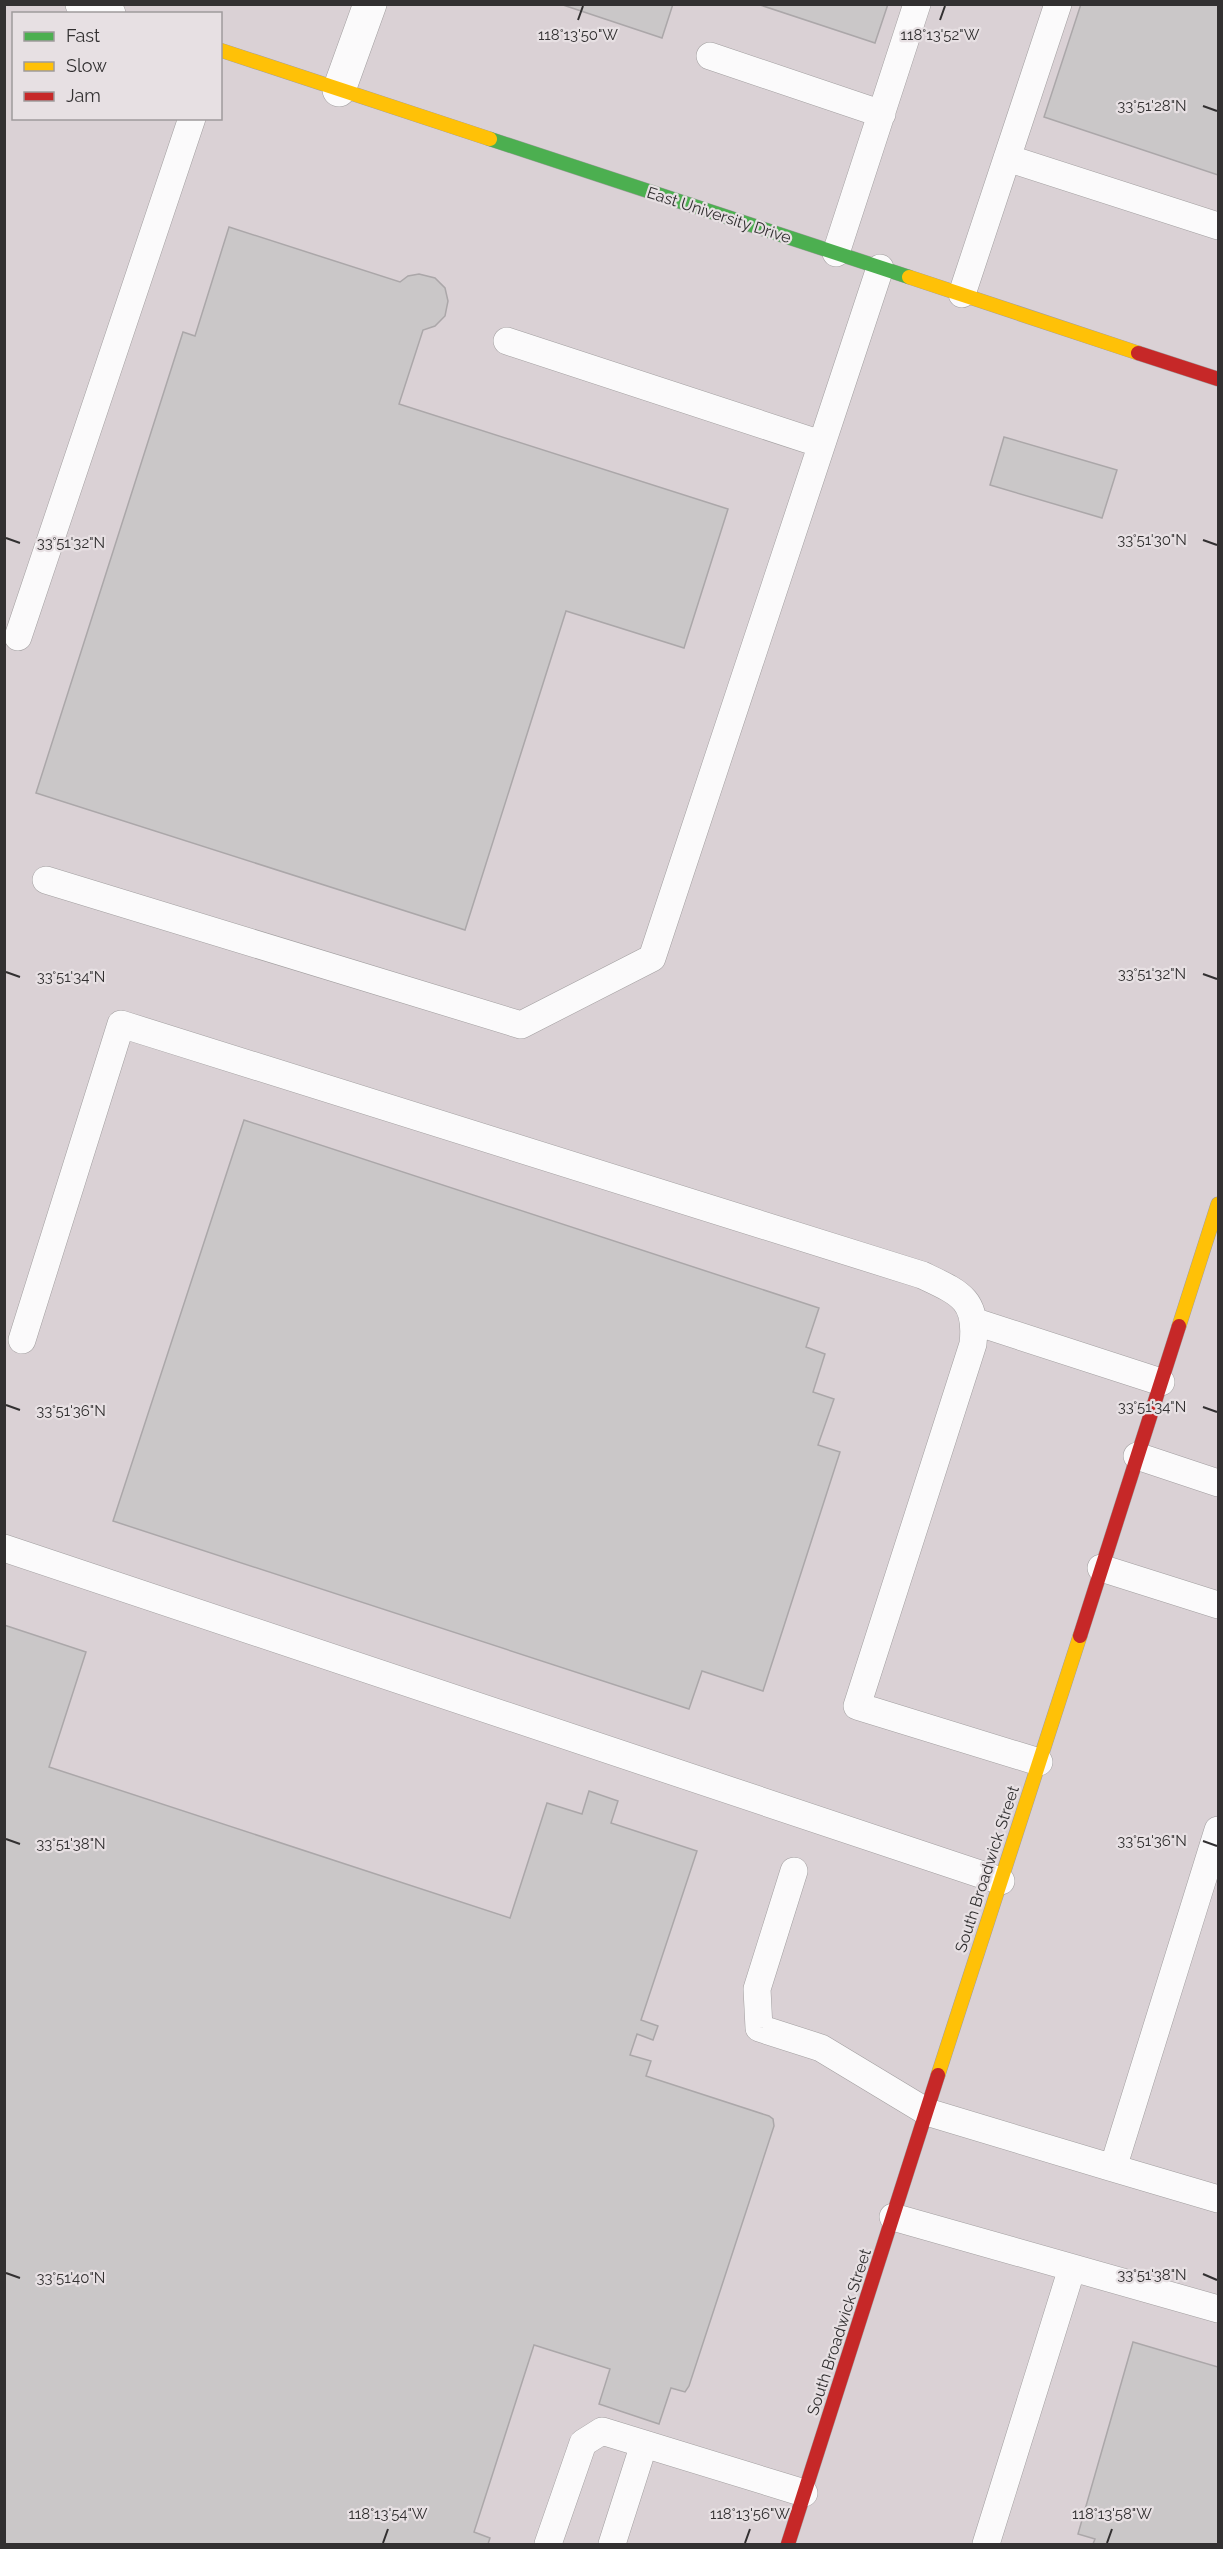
<svg xmlns="http://www.w3.org/2000/svg" width="1223" height="2549" viewBox="0 0 1223 2549" font-family="Raleway,sans-serif">
<style>
.built{fill:#dad1d5;fill-rule:evenodd}
.building{fill:#cac7c8;stroke:#aba7a9;stroke-width:1.5}
.lines{fill:none;stroke-linecap:round;stroke-linejoin:round}
.lane-casing{stroke:#a19e9f;stroke-width:28}
.street-casing{stroke:#a19e9f;stroke-width:34}
.fast-casing{stroke:#a19e9f;stroke-width:15}
.slow-casing{stroke:#a19e9f;stroke-width:15}
.jam-casing{stroke:#a19e9f;stroke-width:15}
.lane{stroke:#fbfafb;stroke-width:27}
.street{stroke:#fbfafb;stroke-width:33}
.fast{stroke:#4caf50;stroke-width:14}
.slow{stroke:#ffc107;stroke-width:14}
.jam{stroke:#c62828;stroke-width:14}
.ticks{fill:none;stroke:#323031;stroke-width:2}
.labels{text-anchor:middle;dominant-baseline:central;stroke-width:4.5;stroke-linejoin:round;paint-order:stroke}
.street-label{font-size:16px;fill:#323031;stroke:#e7e0e3}
.ticks-label{font-size:15px;text-anchor:middle;fill:#323031;stroke:#e7e0e3;stroke-width:4.5;stroke-linejoin:round;paint-order:stroke}
</style>
<rect width="100%" height="100%" fill="#e6e1e3"/>
<path class="built" d="M 5,5 L 1218,5 L 1218,2544 L 5,2544 ZM 14,14 L 220,14 L 220,118 L 14,118 Z"/>
<path class="building" d="M 560,4 L 673,4 L 662,38 Z
M 757,4 L 888,4 L 875,43 Z
M 1081,4 L 1218,4 L 1218,175 L 1044,117 Z
M 229,227 L 400,282 L 408,276 L 419,274 L 435,278 L 445,288 L 448,301 L 445,316 L 435,326 L 423,330 L 399,404 L 728,509 L 684,648 L 566,611 L 465,930 L 36,793 L 183,332 L 195,336 Z
M 1004,437 L 1117,470 L 1102,518 L 990,485 Z
M 244,1120 L 819,1308 L 806,1347 L 825,1354 L 813,1392 L 834,1399 L 818,1445 L 840,1452 L 763,1691 L 702,1671 L 689,1709 L 113,1521 Z
M 4,1625 L 86,1652 L 49,1767 L 510,1918 L 547,1803 L 582,1814 L 589,1791 L 618,1801 L 611,1823 L 697,1851 L 641,2020 L 658,2026 L 653,2040 L 637,2034 L 630,2055 L 651,2061 L 646,2076 L 769,2116 L 773,2119 L 774,2126 L 689,2386 L 685,2392 L 671,2388 L 659,2424 L 599,2404 L 610,2369 L 534,2345 L 474,2532 L 490,2538 L 488,2544 L 4,2544 Z
M 1133,2342 L 1218,2367 L 1218,2544 L 1093,2544 L 1095,2539 L 1078,2534 Z"/>
<g class="lines">
<g class="lane-casing">
<path id="lane" d="M 710,56 L 882,114
M 1007,158 L 1218,226
M 836,253 L 917,4
M 962,294 L 1058,4
M 507,341 L 821,444
M 18,637 L 192,118
M 46,880 L 521,1025 L 652,958 L 880,268
M 976,1322 L 1161,1382
M 22,1340 L 121,1024 L 922,1275 C 960,1293 978,1299 973,1344 L 857,1706 L 1039,1762
M 1137,1456 L 1218,1483
M 4,1548 L 1001,1881
M 1101,1568 L 1218,1605
M 1218,1830 L 1113,2168 L 1218,2199
M 794,1871 L 757,1989 L 759,2028 L 821,2048 L 927,2112 L 1113,2168
M 893,2217 L 1218,2309
M 548,2544 L 583,2443 L 602,2431 L 804,2493
M 612,2544 L 644,2444
M 986,2544 L 1072,2268"/>
</g>
<g class="street-casing">
<path id="street" d="M 82,4 L 109,14
M 339,90 L 370,4"/>
</g>
<g class="fast-casing">
<path id="fast" d="M 490,139 L 909,277"/>
</g>
<g class="slow-casing">
<path id="slow" d="M 220,50 L 490,139
M 909,277 L 1138,353
M 1179,1326 L 1218,1204
M 938,2075 L 1080,1636"/>
</g>
<g class="jam-casing">
<path id="jam" d="M 1138,353 L 1218,379
M 1080,1636 L 1179,1326
M 788,2544 L 938,2075"/>
</g>
<use href="#lane" class="lane"/>
<use href="#street" class="street"/>
<use href="#fast" class="fast"/>
<use href="#slow" class="slow"/>
<use href="#jam" class="jam"/>
</g>
<path class="ticks" d="M 578,20 L 583,6M 940,20 L 945,6M 1203,106 L 1217,111M 6,538 L 20,543M 1203,540 L 1217,545M 6,972 L 20,977M 1203,974 L 1217,979M 6,1405 L 20,1410M 1203,1407 L 1217,1412M 6,1839 L 20,1844M 1203,1841 L 1217,1846M 6,2273 L 20,2278M 1203,2274 L 1217,2280M 383,2543 L 388,2529M 745,2543 L 750,2529M 1107,2543 L 1112,2529"/>
<g class="labels">
<g class="street-label">
<text transform="translate(719 215) rotate(18)">East University Drive</text>
<text transform="translate(987 1869) rotate(-72)">South Broadwick Street</text>
<text transform="translate(839 2332) rotate(-72)">South Broadwick Street</text>
</g>
</g>
<g class="ticks-label">
<text x="578" y="40">118°13'50"W</text>
<text x="940" y="40">118°13'52"W</text>
<text x="1152" y="111">33°51'28"N</text>
<text x="1152" y="545">33°51'30"N</text>
<text x="71" y="548">33°51'32"N</text>
<text x="1152" y="979">33°51'32"N</text>
<text x="71" y="982">33°51'34"N</text>
<text x="1152" y="1412">33°51'34"N</text>
<text x="71" y="1416">33°51'36"N</text>
<text x="1152" y="1846">33°51'36"N</text>
<text x="71" y="1849">33°51'38"N</text>
<text x="1152" y="2280">33°51'38"N</text>
<text x="71" y="2283">33°51'40"N</text>
<text x="388" y="2519">118°13'54"W</text>
<text x="750" y="2519">118°13'56"W</text>
<text x="1112" y="2519">118°13'58"W</text>
</g>
<rect width="1223" height="2549" fill="none" stroke="#323031" stroke-width="12"/>
<rect x="12" y="12" width="210" height="108" fill="#e7e0e3" stroke="#9f9a9c" stroke-width="1.5"/>
<rect x="24" y="32" width="30" height="9" fill="#4caf50" stroke="#9f9a9c" stroke-width="1.5"/>
<text x="66" y="42" font-size="18" fill="#323031">Fast</text>
<rect x="24" y="62" width="30" height="9" fill="#ffc107" stroke="#9f9a9c" stroke-width="1.5"/>
<text x="66" y="72" font-size="18" fill="#323031">Slow</text>
<rect x="24" y="92" width="30" height="9" fill="#c62828" stroke="#9f9a9c" stroke-width="1.5"/>
<text x="66" y="102" font-size="18" fill="#323031">Jam</text>
</svg>
